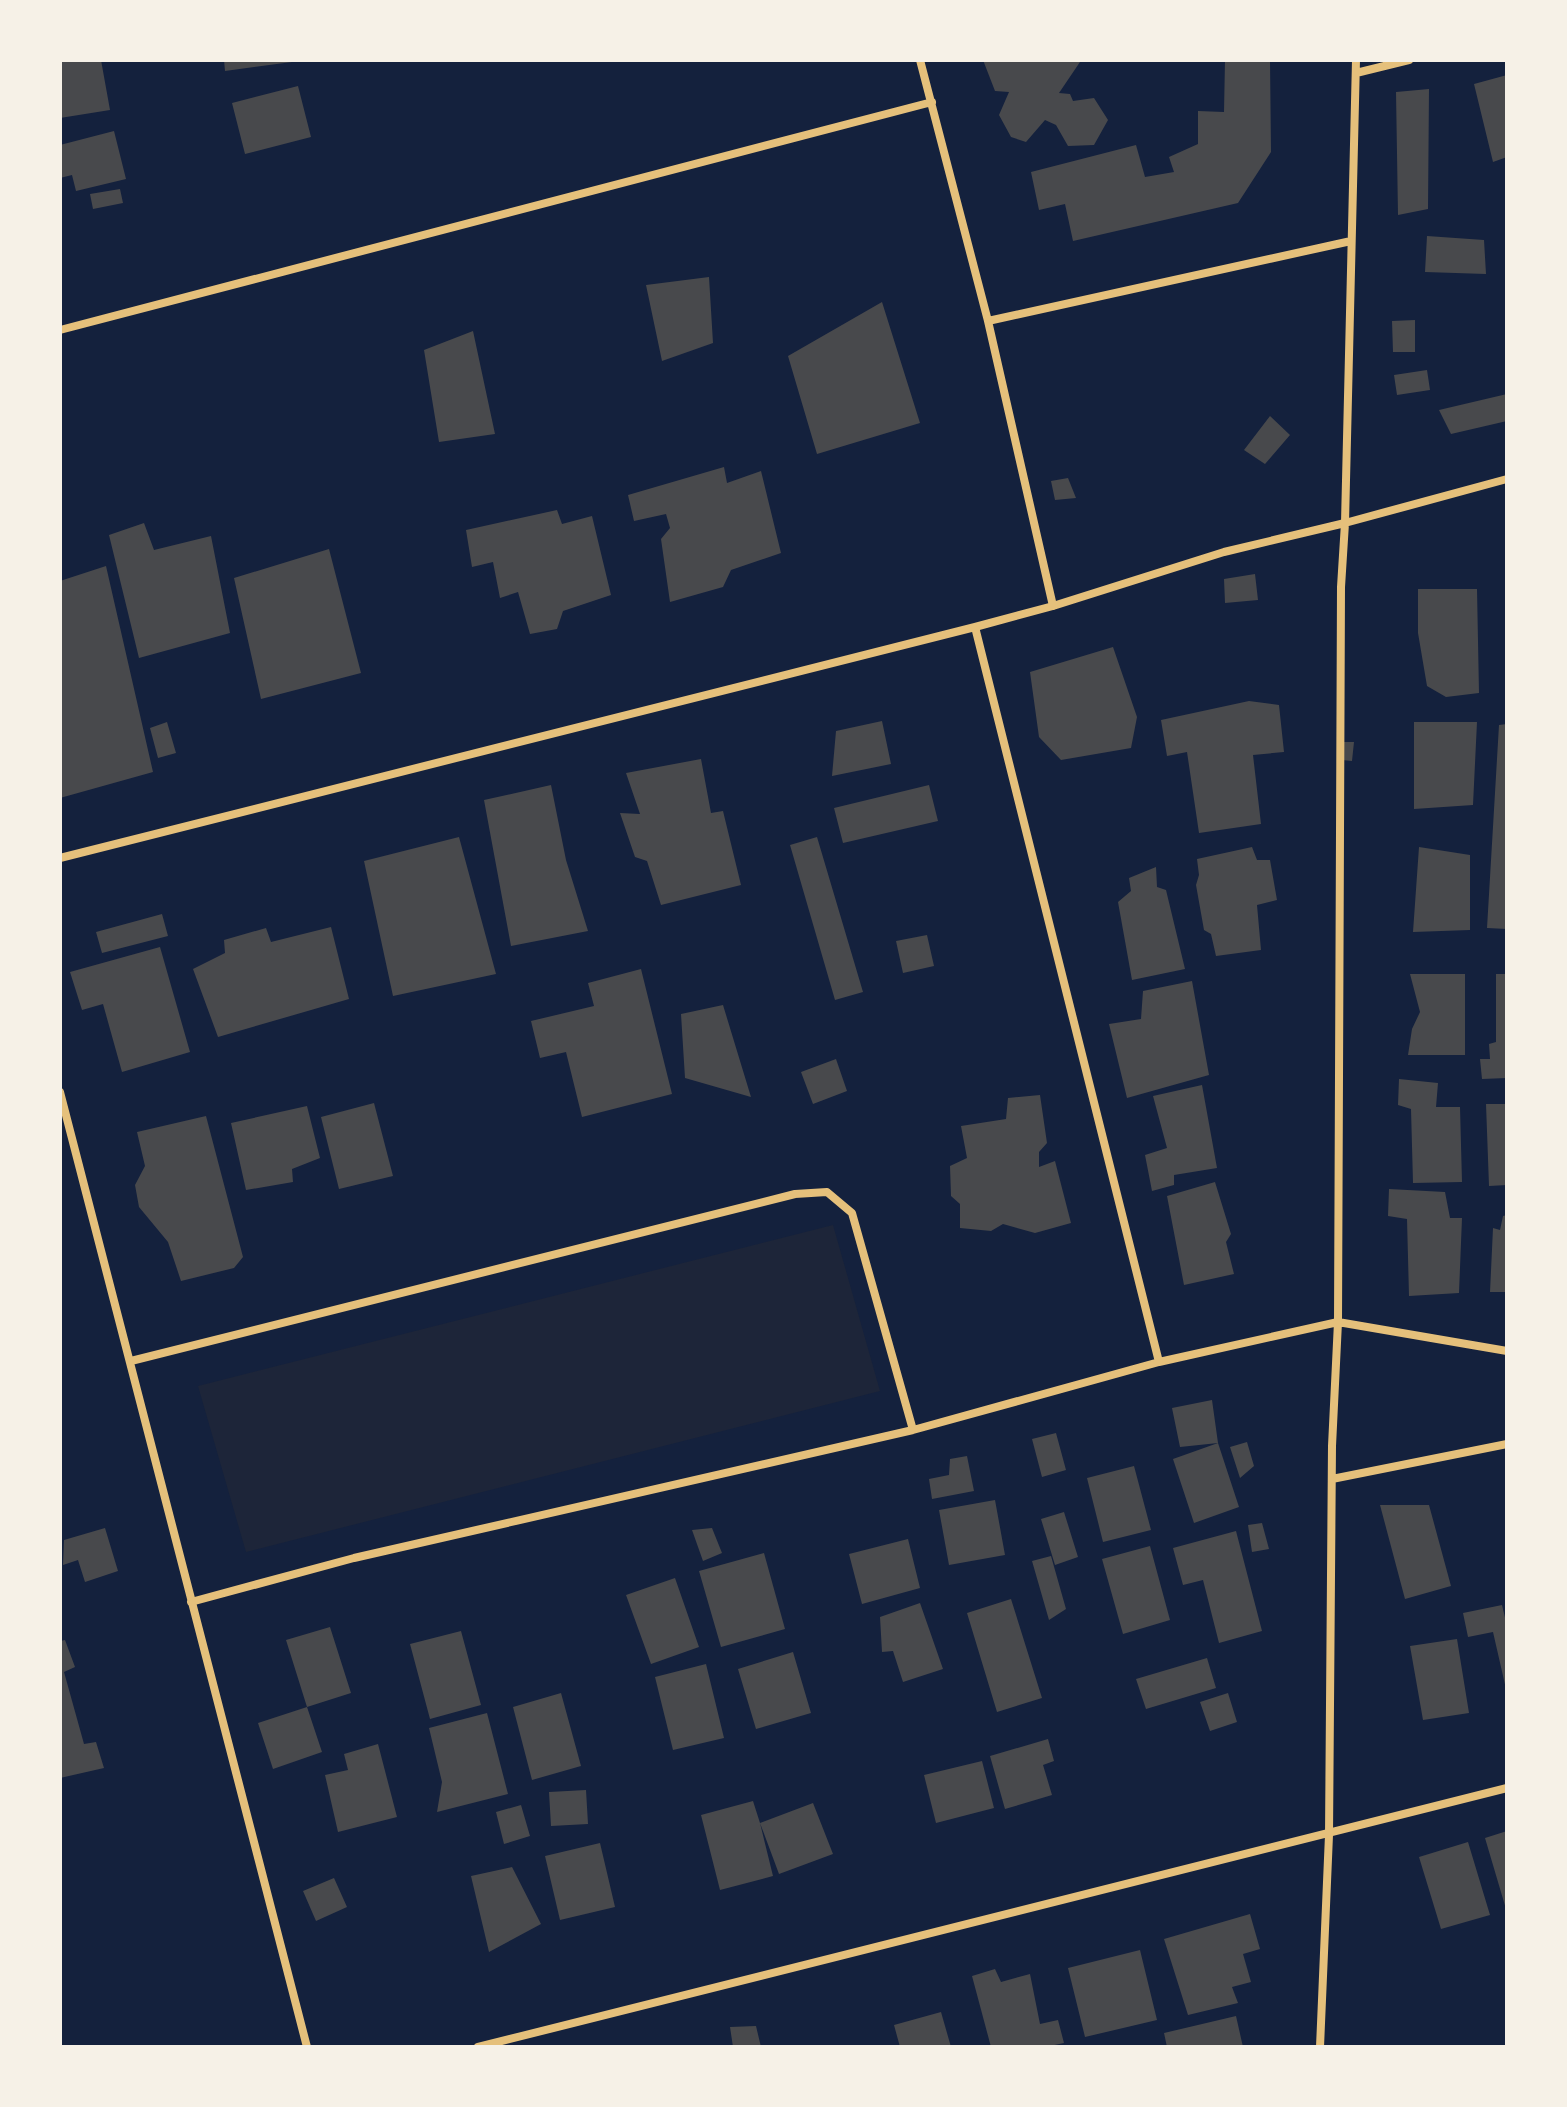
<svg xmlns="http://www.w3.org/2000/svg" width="1567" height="2107" viewBox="0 0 1567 2107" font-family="'Space Grotesk',sans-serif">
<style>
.green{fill:#1d2539}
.building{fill:#48494c}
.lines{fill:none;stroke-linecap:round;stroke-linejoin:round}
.minor{stroke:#e5c07b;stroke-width:8}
</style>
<rect width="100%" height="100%" fill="#14213d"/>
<path class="green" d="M 833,1225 L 880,1391 L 246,1552 L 198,1386 Z"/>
<path class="building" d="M 60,60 L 101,60 L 110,110 L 60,118 Z
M 224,60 L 292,60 L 292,62 L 225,71 Z
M 983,60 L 1079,60 L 1080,62 L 1059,93 L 1070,94 L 1073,101 L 1094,98 L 1108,120 L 1094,145 L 1068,146 L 1056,125 L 1045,120 L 1026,142 L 1011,137 L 999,115 L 1009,92 L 995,91 Z
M 1225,60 L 1270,60 L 1271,152 L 1238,203 L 1073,241 L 1065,204 L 1039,210 L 1031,172 L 1136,145 L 1145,177 L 1174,172 L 1169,157 L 1198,144 L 1198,111 L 1224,112 Z
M 1507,75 L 1507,157 L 1493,162 L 1474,84 Z
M 298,86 L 311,137 L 245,154 L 232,103 Z
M 1429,89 L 1428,209 L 1398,215 L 1396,92 Z
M 114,131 L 126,179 L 76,191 L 72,175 L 60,178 L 60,145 Z
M 120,189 L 123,203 L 93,209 L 90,194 Z
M 1427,236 L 1484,240 L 1486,274 L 1425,272 Z
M 709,277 L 713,343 L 662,361 L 646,285 Z
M 882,302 L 920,423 L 817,454 L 788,356 Z
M 1415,320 L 1415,352 L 1393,352 L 1392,321 Z
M 473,331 L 495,434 L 439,442 L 424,350 Z
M 1427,370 L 1430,390 L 1397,395 L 1394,375 Z
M 1507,394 L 1507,421 L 1451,434 L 1439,410 Z
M 1270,416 L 1290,435 L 1265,464 L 1244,450 Z
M 724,467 L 727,483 L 761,471 L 781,553 L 731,570 L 723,587 L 670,602 L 661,539 L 670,528 L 666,514 L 634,521 L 628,495 Z
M 1068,478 L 1076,498 L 1055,500 L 1051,481 Z
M 557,510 L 562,524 L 592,516 L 611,595 L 563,611 L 557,629 L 530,634 L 518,592 L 500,598 L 493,562 L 472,567 L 466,530 Z
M 144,523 L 154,550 L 211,536 L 230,633 L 139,658 L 109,535 Z
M 329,549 L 361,673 L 261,699 L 234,578 Z
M 106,566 L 153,772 L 60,798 L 60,581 Z
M 1255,574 L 1258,600 L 1225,603 L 1224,579 Z
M 1418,589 L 1477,589 L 1479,693 L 1446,697 L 1427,686 L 1418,633 Z
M 1113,647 L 1137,717 L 1131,748 L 1061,760 L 1039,737 L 1030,672 Z
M 1249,701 L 1279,705 L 1284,752 L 1253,755 L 1261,824 L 1199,833 L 1187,752 L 1167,756 L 1161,720 Z
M 882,721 L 891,764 L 832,776 L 836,731 Z
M 167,722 L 176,753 L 158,758 L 150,728 Z
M 1414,722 L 1477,722 L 1473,805 L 1414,809 Z
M 1507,724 L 1507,929 L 1487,928 L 1499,725 Z
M 1341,742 L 1354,742 L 1352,761 L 1342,760 Z
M 701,759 L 711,813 L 723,811 L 741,885 L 661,905 L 647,861 L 635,857 L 620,813 L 640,814 L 626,773 Z
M 551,785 L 566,860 L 588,931 L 511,946 L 484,800 Z
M 929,785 L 938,821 L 843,843 L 834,808 Z
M 459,837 L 496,974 L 393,996 L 364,861 Z
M 817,837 L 863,992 L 835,1000 L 790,845 Z
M 1252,847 L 1257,860 L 1270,860 L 1277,900 L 1257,905 L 1261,950 L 1216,956 L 1211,934 L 1204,930 L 1196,885 L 1199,875 L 1197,859 Z
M 1419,847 L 1470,855 L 1470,930 L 1413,932 Z
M 1156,867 L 1157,887 L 1166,890 L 1185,969 L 1132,980 L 1118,902 L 1131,891 L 1129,878 Z
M 162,914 L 168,936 L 102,953 L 96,932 Z
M 331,927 L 349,999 L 218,1037 L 193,969 L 225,953 L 224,940 L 266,928 L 271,942 Z
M 927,935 L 934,966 L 903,973 L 896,941 Z
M 160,947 L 190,1052 L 122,1072 L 103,1004 L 82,1010 L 70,972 Z
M 641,969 L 672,1094 L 582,1117 L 566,1052 L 540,1058 L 531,1021 L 594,1006 L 588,983 Z
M 1410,974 L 1465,974 L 1465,1055 L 1408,1055 L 1412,1029 L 1420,1012 Z
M 1496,974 L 1507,974 L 1507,1078 L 1482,1079 L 1480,1059 L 1490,1059 L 1489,1044 L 1496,1042 Z
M 1192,981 L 1209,1075 L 1127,1098 L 1109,1024 L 1141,1019 L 1143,991 Z
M 723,1005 L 751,1097 L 685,1078 L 681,1014 Z
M 836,1059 L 847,1091 L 813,1104 L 801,1072 Z
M 1399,1079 L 1438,1083 L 1436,1107 L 1460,1107 L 1462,1182 L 1413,1183 L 1411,1109 L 1398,1105 Z
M 1202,1085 L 1217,1168 L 1174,1175 L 1174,1185 L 1152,1191 L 1145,1155 L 1167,1148 L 1153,1096 Z
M 1040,1095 L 1047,1143 L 1039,1152 L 1039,1167 L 1055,1161 L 1071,1223 L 1035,1233 L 1003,1224 L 991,1231 L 960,1228 L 960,1204 L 951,1196 L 950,1166 L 967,1158 L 961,1126 L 1006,1119 L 1008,1098 Z
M 374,1103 L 393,1176 L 339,1189 L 321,1117 Z
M 1486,1104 L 1507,1104 L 1507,1185 L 1489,1186 Z
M 307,1106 L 320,1158 L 292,1169 L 293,1182 L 246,1190 L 231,1123 Z
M 206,1116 L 243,1257 L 234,1268 L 181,1281 L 168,1242 L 139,1207 L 135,1185 L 145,1166 L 137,1132 Z
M 1215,1182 L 1231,1234 L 1226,1242 L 1234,1274 L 1184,1285 L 1167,1196 Z
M 1389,1189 L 1445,1192 L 1450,1218 L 1462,1218 L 1459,1293 L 1409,1296 L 1407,1219 L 1388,1216 Z
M 1507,1215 L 1507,1292 L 1490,1292 L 1493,1228 L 1500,1230 L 1503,1216 Z
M 1212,1400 L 1218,1443 L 1180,1447 L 1172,1408 Z
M 1056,1433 L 1066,1470 L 1042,1477 L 1032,1439 Z
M 1247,1442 L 1254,1466 L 1240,1478 L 1230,1447 Z
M 1218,1443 L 1239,1507 L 1194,1523 L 1173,1459 Z
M 967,1456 L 974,1491 L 932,1499 L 929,1479 L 949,1475 L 950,1459 Z
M 1134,1466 L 1151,1530 L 1103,1542 L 1087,1478 Z
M 995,1500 L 1005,1555 L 949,1565 L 939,1510 Z
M 1380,1505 L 1429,1505 L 1451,1586 L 1405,1599 Z
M 1064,1512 L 1078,1557 L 1055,1565 L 1041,1519 Z
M 1262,1523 L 1269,1549 L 1252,1552 L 1248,1525 Z
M 105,1528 L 118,1571 L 85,1582 L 78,1560 L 63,1565 L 64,1540 Z
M 712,1528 L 722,1553 L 703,1561 L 692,1530 Z
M 1236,1531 L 1262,1631 L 1219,1643 L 1203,1580 L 1183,1585 L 1173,1548 Z
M 908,1539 L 920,1588 L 862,1604 L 849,1554 Z
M 1150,1546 L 1170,1620 L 1123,1634 L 1102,1559 Z
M 764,1553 L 785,1629 L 721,1647 L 699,1571 Z
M 1051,1556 L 1066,1609 L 1049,1620 L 1032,1561 Z
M 675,1578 L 699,1647 L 651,1664 L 626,1595 Z
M 1011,1599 L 1042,1698 L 997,1712 L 967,1613 Z
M 920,1603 L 943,1669 L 903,1682 L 893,1651 L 882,1652 L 880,1617 Z
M 1502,1605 L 1507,1626 L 1506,1689 L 1493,1632 L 1468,1637 L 1463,1613 Z
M 330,1627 L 351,1693 L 307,1707 L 286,1640 Z
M 461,1631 L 481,1705 L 430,1719 L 410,1644 Z
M 1457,1639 L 1469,1713 L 1423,1720 L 1410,1646 Z
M 65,1640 L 75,1667 L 64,1672 L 84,1744 L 96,1742 L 104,1768 L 60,1778 L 60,1641 Z
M 793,1652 L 811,1713 L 756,1729 L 738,1669 Z
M 1207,1658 L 1216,1688 L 1146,1709 L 1136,1679 Z
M 706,1664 L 724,1738 L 673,1750 L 655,1677 Z
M 561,1693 L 581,1766 L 532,1780 L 513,1707 Z
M 1228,1693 L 1237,1722 L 1210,1731 L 1200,1702 Z
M 307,1707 L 322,1752 L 273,1769 L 258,1723 Z
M 487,1713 L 508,1794 L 437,1812 L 442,1782 L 429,1728 Z
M 1048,1739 L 1054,1761 L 1043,1765 L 1052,1795 L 1005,1809 L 990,1756 Z
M 378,1744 L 397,1817 L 338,1832 L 325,1775 L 348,1770 L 344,1754 Z
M 982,1761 L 994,1808 L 936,1823 L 924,1775 Z
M 586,1790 L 588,1824 L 551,1826 L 549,1792 Z
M 753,1801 L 760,1823 L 813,1803 L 833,1854 L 779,1874 L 760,1823 L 773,1876 L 720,1890 L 701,1815 Z
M 521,1805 L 530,1836 L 504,1844 L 496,1812 Z
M 1507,1831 L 1507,1908 L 1506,1909 L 1485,1838 Z
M 1468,1842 L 1490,1915 L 1441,1929 L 1419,1857 Z
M 600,1843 L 615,1907 L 560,1920 L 545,1856 Z
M 512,1867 L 541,1924 L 489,1952 L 471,1876 Z
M 334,1878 L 347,1907 L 316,1921 L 303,1891 Z
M 1250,1914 L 1260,1949 L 1243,1954 L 1251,1982 L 1232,1987 L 1238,2003 L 1188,2015 L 1164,1939 Z
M 1140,1950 L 1157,2020 L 1085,2037 L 1068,1968 Z
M 995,1969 L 1001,1982 L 1030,1974 L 1040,2024 L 1058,2020 L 1064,2043 L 1045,2047 L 991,2047 L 972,1976 Z
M 941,2012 L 951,2047 L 900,2047 L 894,2025 Z
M 1236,2016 L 1243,2047 L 1167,2047 L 1164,2033 Z
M 756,2026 L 761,2047 L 733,2047 L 730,2027 Z"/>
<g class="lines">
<path class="minor" d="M 920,60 L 988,321 L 1053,606
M 1356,73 L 1409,60
M 988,321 L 1351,241
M 60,330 L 932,102
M 975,627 L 1159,1362
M 60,858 L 975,627 L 1053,606 L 1224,552 L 1345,523 L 1507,479
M 60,1092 L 307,2047
M 131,1361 L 795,1194 L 827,1192 L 852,1213 L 913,1430
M 1332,1479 L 1507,1444
M 191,1602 L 354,1558 L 913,1430 L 1159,1362 L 1338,1322 L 1507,1351
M 478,2047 L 1507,1788
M 1320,2047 L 1329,1835 L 1332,1446 L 1338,1322 L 1341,587 L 1345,523 L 1356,60"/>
</g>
<rect width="1567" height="2107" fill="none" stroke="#f6f1e7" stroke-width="124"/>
</svg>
